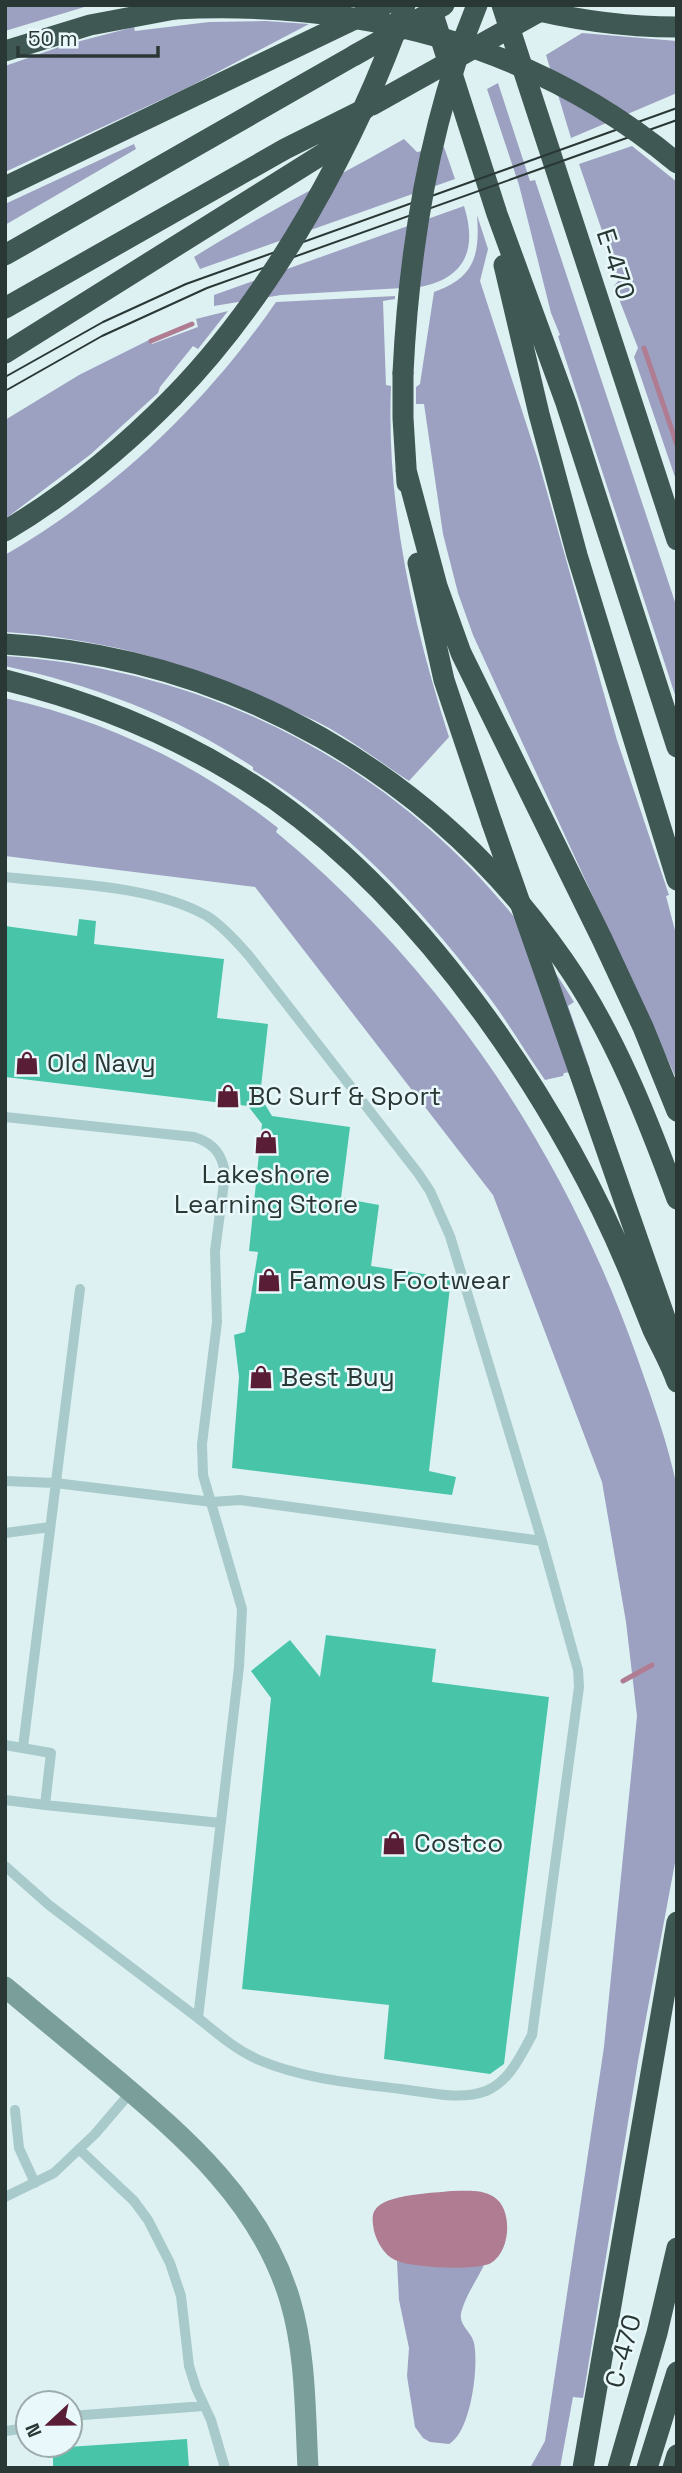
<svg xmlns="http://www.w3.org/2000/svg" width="682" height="2473" viewBox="0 0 682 2473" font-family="'Space Grotesk',sans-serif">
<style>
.green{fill:#9da1c1}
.water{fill:#af7c92}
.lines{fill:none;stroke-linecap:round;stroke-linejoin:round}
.stream{stroke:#af7c92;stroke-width:5}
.building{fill:#48c5a9}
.lane{stroke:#a9caca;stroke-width:10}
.secondary{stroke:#7a9e9a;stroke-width:21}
.highway{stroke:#405854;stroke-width:21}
.tram{stroke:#293735;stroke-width:2}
.highway-bridge{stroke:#405854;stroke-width:21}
.labels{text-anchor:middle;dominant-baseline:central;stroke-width:5;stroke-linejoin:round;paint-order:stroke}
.street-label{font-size:26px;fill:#293735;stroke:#e9f8fa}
.poi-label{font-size:26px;fill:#293735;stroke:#e9f8fa;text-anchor:start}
</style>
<rect width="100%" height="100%" fill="#ddf1f2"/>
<path class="green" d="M 5,5 L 91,5 L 5,31 Z
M 266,21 L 309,24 L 189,87 L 5,172 L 5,66 L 65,45 L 134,27 L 135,31 L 209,22 Z
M 582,33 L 677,41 L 677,93 L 571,138 L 546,55 Z
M 498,83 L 530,181 L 535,180 L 677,608 L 677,701 L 558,336 L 560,335 L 551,313 L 519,185 L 487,89 Z
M 404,139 L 417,152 L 444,147 L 455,179 L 200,269 L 194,257 C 262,214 334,179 404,139 Z
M 134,144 L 136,149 L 5,225 L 5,204 Z
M 632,146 L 677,182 L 677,483 L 634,357 L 638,348 L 614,286 L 619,280 L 579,164 Z
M 464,206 C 477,247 467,278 420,287 L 281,295 L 214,306 L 214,295 Z
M 477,215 L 488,249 L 480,281 L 538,460 L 617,740 L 669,895 L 666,896 L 677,938 L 677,1080 L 473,635 L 458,593 L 443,534 L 424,404 L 416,404 L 416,387 L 420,384 L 434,292 C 475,278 480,254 477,215 Z
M 395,296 L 395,299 L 383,301 L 386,385 L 391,386 C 386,505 413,625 449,737 L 409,781 C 383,764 357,744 329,728 C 311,718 291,710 271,701 C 187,662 99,638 5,632 L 5,555 C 113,492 205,405 276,302 Z
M 228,311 L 198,349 L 193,346 L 160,387 L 158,393 L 91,454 L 5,519 L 5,420 L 79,375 L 149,340 L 152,344 L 198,327 L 196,319 Z
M 5,656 C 244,672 450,797 574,1002 L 568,1006 L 590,1069 L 564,1073 L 563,1076 L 545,1080 C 524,1050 505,1017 482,988 C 418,905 343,824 253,770 L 253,767 C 178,717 93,685 5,666 Z
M 5,698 C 105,720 199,765 278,828 L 276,832 C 443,970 565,1153 637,1357 C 652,1400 668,1443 677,1488 L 677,1852 L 638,2061 L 583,2398 L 573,2397 L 560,2468 L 530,2468 L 545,2441 L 604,2047 L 637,1716 L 626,1622 L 602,1482 L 493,1195 L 255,887 L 5,856 Z
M 397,2261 L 427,2266 L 484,2265 C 477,2280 464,2298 461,2314 C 459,2326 472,2332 474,2343 C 479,2366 471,2432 449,2444 L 430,2442 L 423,2438 L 415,2427 L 407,2376 L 409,2348 L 399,2300 Z"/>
<path class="water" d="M 452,2191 C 466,2191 482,2189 494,2197 C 513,2209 511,2251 491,2263 C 477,2271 411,2268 395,2260 C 384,2255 377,2242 374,2231 C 373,2224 371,2216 375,2210 C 384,2194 435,2193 452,2191 Z"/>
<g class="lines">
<path class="stream" d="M 151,341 L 192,324
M 644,348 L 677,445
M 623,1681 L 652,1665"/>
</g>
<path class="building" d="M 79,919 L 96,921 L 94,944 L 224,959 L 217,1018 L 268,1024 L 260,1096 L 272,1116 L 350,1127 L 341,1198 L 379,1205 L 371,1266 L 451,1278 L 429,1471 L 456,1477 L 452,1495 L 232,1468 L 239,1377 L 234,1335 L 245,1332 L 258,1252 L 249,1251 L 262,1124 L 248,1106 L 5,1077 L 5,926 L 77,936 Z
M 326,1635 L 436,1649 L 432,1682 L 549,1697 L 504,2064 L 490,2074 L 384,2059 L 389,2005 L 242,1989 L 271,1698 L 251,1671 L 290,1640 L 320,1677 Z
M 187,2439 L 189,2468 L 53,2468 L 53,2448 Z"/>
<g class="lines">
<path class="lane" d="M 5,877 C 67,884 153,885 207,916 C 223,926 238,943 250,957 L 418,1173 L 430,1191 L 450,1236 L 542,1541 L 578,1670 L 579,1687 L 532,2035 C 521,2055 509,2082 486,2091 C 460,2101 427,2092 401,2089 C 353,2083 304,2079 259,2060 C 236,2050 218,2034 198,2018 L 239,1667 L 242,1609 L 203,1475 L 202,1444 L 217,1322 L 215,1251 L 225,1175 C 223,1155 214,1143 194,1137 L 5,1117
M 5,1481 L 55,1483 L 212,1502 L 240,1500 L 542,1541
M 5,1533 L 50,1527
M 5,1745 L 51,1753 L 45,1805 L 5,1800
M 23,1747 L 80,1289
M 45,1805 L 221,1823
M 5,1866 L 49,1905 L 198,2018
M 15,2110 L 19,2148 L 35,2183
M 79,2149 L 134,2201 L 148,2220 L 170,2263 L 181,2296 L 189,2366 L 196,2388 L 211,2420 L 225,2468
M 5,2197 L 54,2173 L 95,2134 L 131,2092
M 70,2416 L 204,2406
M 5,2431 L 20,2429 L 28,2426"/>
<path class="secondary" d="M 5,1987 C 40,2016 76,2046 111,2075 C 186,2138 261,2203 290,2300 C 306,2354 305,2411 308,2468"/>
<path class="highway" d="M 430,5 L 497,214 L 566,403 L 677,747
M 502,5 L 677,540
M 5,51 L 90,25 L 175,9
M 5,187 L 384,5
M 5,255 L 355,55
M 504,265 L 539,414 L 577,555 L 677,880
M 5,308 L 285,149 L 365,109
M 5,353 L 342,142 L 353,128
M 403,373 L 403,418 L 407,483
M 406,470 L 437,586 L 461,653 L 602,939 L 643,1027 L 677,1111
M 5,531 C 69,493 122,449 173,397
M 418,563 L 444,680 L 492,823
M 5,644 C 231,657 436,775 564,961 C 614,1033 647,1117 677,1199
M 5,680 C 102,704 192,742 274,799 C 429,909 565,1110 635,1285 C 641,1300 647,1315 653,1330 C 661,1347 671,1364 677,1382
M 579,1071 L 671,1335 L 673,1355
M 583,2468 L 677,1922
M 618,2468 L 657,2333 L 677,2248
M 647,2468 L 677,2372
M 673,2468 L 677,2455"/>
<path class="tram" d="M 5,377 L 103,322 L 186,284 L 677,108
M 5,391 L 102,336 L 207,288 L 677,120"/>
<path class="highway-bridge" d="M 515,5 C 568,19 621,27 677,27
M 175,9 C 359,0 535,44 677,163
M 355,55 L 444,5
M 372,105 L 551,5
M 403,373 C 409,247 429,122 477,5
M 173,397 C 273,295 358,140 405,5
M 492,823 L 579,1071"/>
</g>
<defs>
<g id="shop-bare" transform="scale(1.89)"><path d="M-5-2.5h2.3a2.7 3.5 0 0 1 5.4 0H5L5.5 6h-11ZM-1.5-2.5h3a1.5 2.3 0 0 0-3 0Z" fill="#591e36" stroke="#e9f8fa" stroke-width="2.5" paint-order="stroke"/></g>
</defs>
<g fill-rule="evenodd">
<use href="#shop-bare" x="27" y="1063"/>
<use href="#shop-bare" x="228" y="1096"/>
<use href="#shop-bare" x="266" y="1142"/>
<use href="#shop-bare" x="269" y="1280"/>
<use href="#shop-bare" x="261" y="1377"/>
<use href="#shop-bare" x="394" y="1843"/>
</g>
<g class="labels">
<g class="street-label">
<text transform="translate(616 264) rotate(72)">E-470</text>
<text transform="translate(623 2351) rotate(-75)">C-470</text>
</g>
<g class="poi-label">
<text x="47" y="1063">Old Navy</text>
<text x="248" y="1096">BC Surf &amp; Sport</text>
<text x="266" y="1174" text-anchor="middle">Lakeshore<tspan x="266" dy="30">Learning Store</tspan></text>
<text x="289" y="1280">Famous Footwear</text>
<text x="281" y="1377">Best Buy</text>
<text x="414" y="1843">Costco</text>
</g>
</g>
<rect width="682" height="2473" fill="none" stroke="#293735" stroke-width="14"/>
<g transform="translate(49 2424) rotate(248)"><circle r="33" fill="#e9f8fa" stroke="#9cabab" stroke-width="2"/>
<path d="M0-5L12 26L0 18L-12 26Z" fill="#591e36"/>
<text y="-10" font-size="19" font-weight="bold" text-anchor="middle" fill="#293735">N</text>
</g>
<path d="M18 46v10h140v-10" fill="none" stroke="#293735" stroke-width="3.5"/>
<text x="28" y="46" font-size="21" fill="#293735" stroke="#e9f8fa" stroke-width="5" paint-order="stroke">50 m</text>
</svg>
